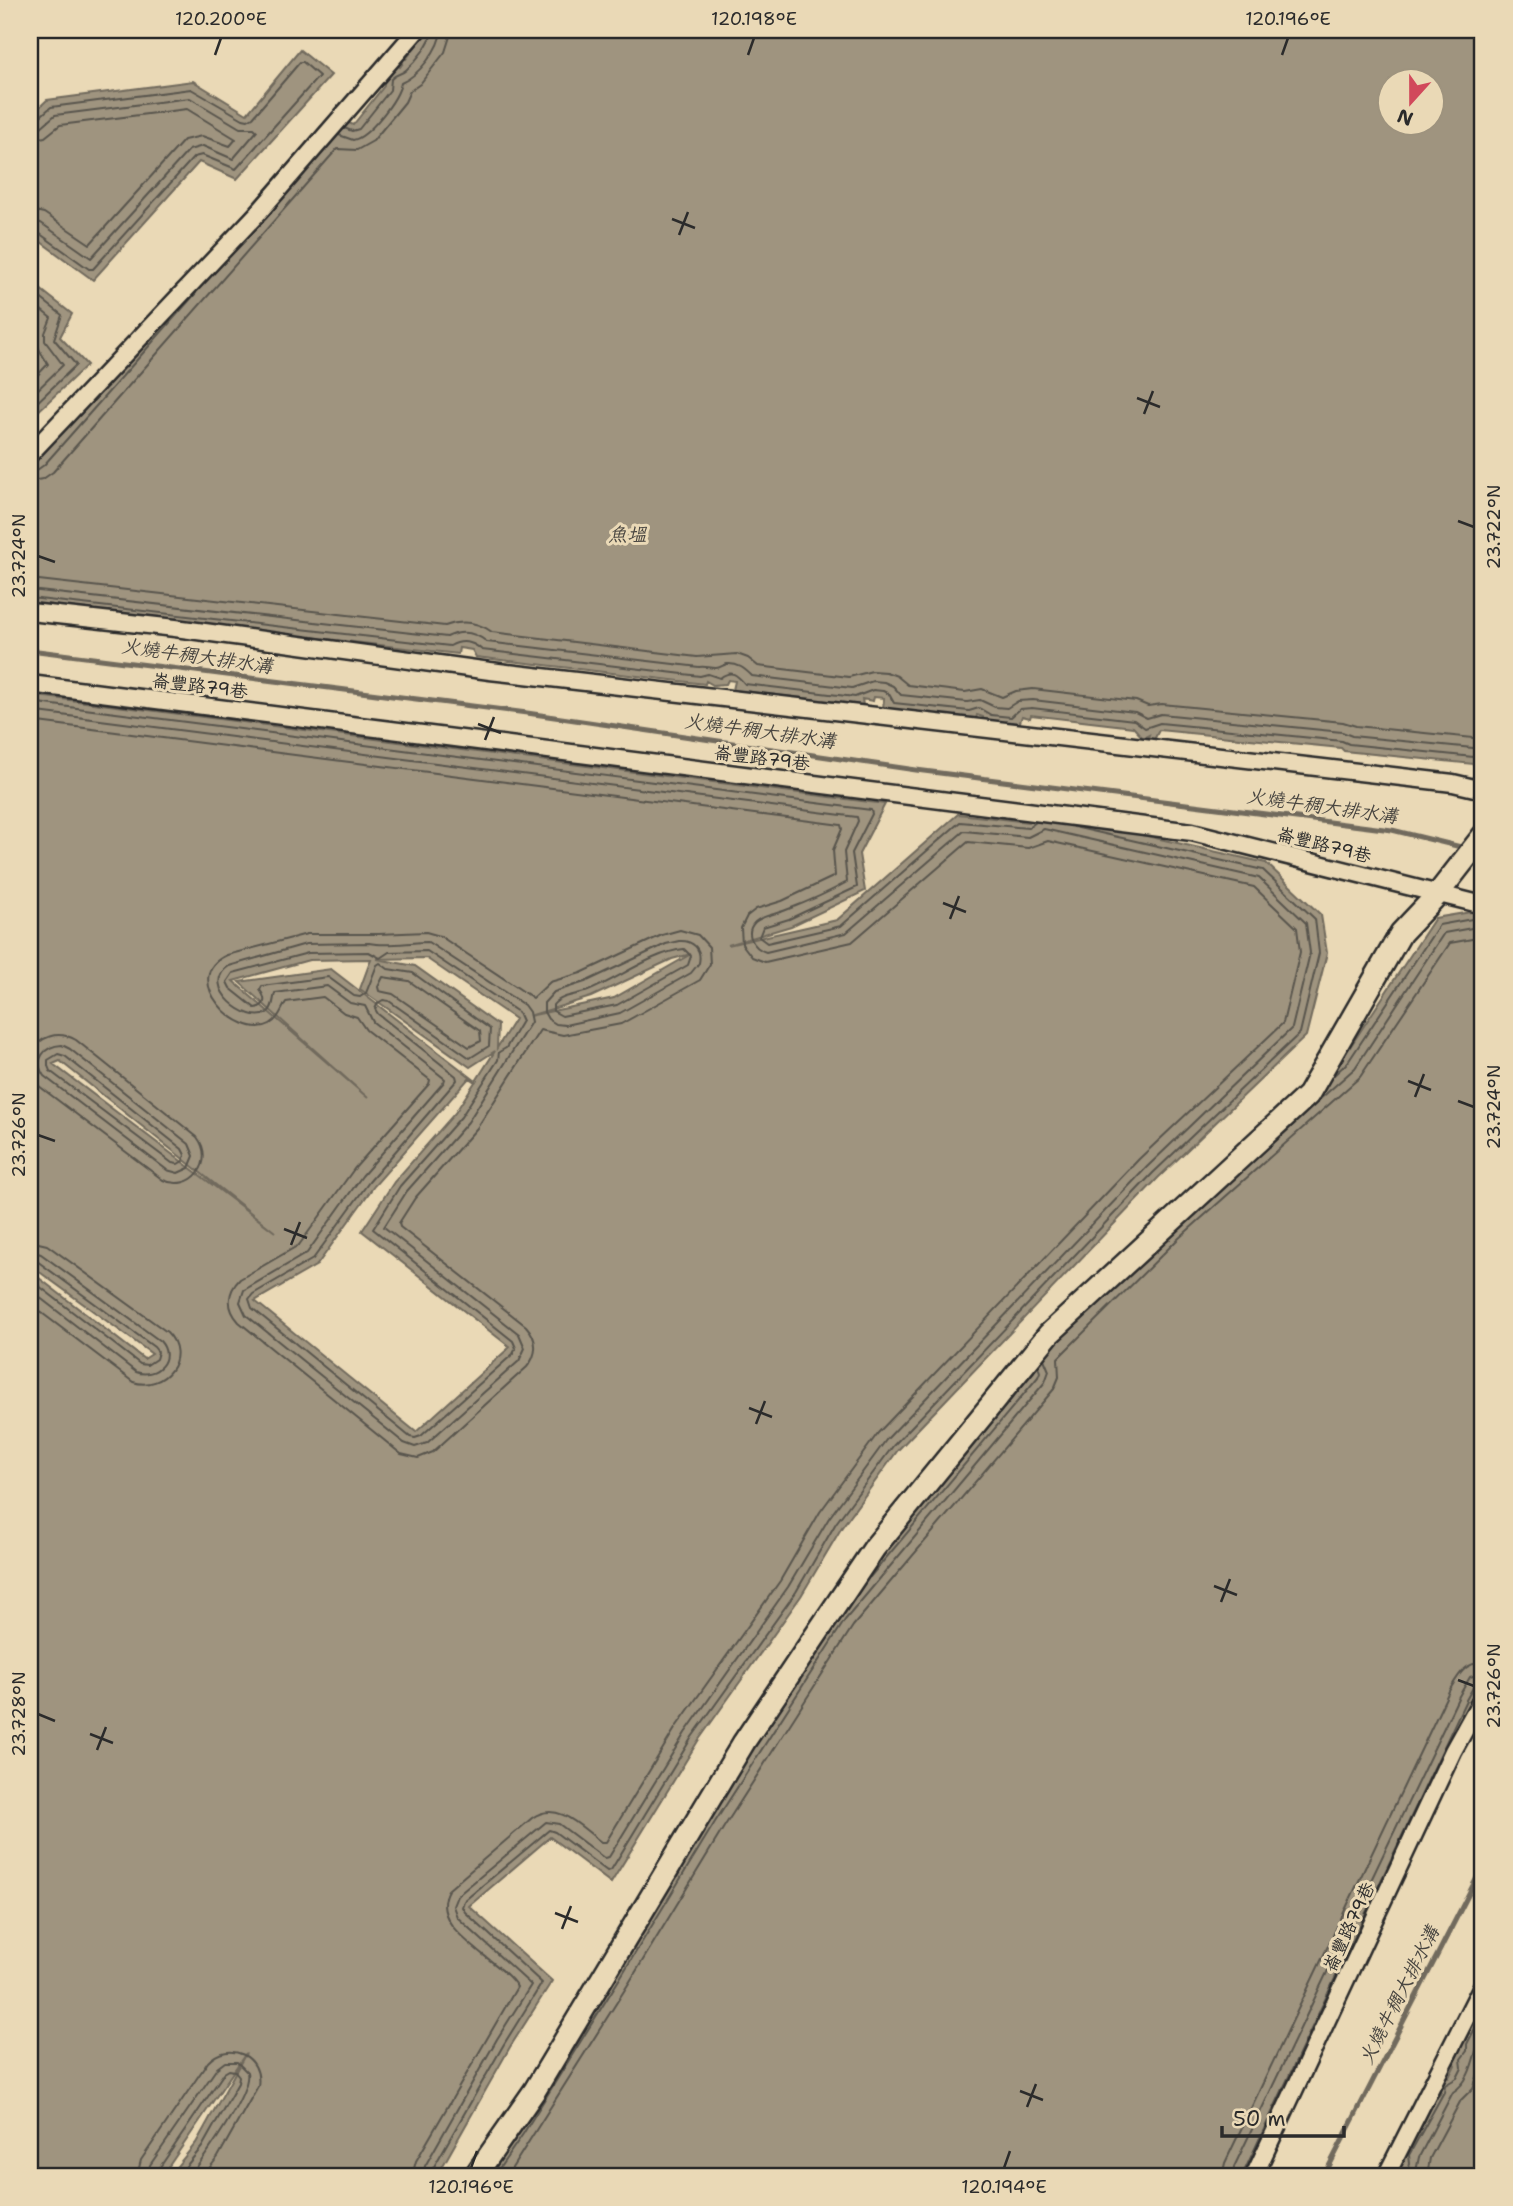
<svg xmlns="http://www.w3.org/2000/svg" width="1513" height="2206" viewBox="0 0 1513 2206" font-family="'Shantell Sans','LXGW WenKai TC',sans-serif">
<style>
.water{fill:#9f947f;stroke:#716a5d;stroke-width:2;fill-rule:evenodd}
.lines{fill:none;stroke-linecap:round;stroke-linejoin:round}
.shore{stroke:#59554d;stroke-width:2}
.stream{stroke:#716a5d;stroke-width:5}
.street-casing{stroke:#2b2b2b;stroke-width:21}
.secondary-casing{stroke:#2b2b2b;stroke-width:26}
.street{stroke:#ead9b6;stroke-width:16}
.secondary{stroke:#ead9b6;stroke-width:21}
.ticks{fill:none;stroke:#2b2b2b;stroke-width:2.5}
.labels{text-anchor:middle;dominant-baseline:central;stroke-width:6;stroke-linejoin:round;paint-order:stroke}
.street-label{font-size:18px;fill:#2b2b2b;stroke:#ead9b6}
.water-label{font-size:19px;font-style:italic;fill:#484540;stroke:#ead9b6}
.neatline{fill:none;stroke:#2b2b2b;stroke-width:2.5}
.ticks-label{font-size:18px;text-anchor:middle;fill:#2b2b2b}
</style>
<rect width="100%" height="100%" fill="#ead9b6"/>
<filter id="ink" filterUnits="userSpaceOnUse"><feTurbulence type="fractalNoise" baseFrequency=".0143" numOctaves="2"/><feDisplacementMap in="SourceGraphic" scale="14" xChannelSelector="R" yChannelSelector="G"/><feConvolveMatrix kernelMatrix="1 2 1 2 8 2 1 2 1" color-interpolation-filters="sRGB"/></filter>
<g filter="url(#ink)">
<path class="water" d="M 428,30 L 1483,30 L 1483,765 L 1344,751 L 1341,748 L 1159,730 L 1154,740 L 1148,738 L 1149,735 L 1143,738 L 1133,727 L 1031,715 L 1030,718 L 1022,716 L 1019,725 L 983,721 L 983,717 L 977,715 L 976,719 L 883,709 L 884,698 L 874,697 L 873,701 L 862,699 L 863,705 L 733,690 L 735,681 L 728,680 L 726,684 L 713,685 L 706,681 L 705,684 L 476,657 L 472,650 L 459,648 L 458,654 L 30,605 L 30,458 L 332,114 L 353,125 L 384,86 L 382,80 L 396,64 L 400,67 L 403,63 L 402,57 L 406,59 ZM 1390,80 L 1432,80 L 1432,122 L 1390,122 Z
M 300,50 L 331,75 L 237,179 L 199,162 L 93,280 L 30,234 L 30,116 L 47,100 L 193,81 L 247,114 Z
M 30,281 L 72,314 L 60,337 L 87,365 L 30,419 Z
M 30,695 L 885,804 L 859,854 L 865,891 L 791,926 L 728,945 L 837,920 L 958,814 L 1028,822 L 1036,811 L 1266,863 L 1321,915 L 1327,953 L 1306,1036 L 1158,1178 L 898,1450 L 842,1527 L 801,1596 L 698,1741 L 611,1883 L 550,1837 L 469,1906 L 552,1981 L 510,2047 L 437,2176 L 169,2176 L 196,2143 L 246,2053 L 162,2176 L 30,2176 L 30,1271 L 144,1359 L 152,1354 L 30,1265 ZM 691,954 L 614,998 L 529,1016 L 591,997 L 672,959 ZM 426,958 L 515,1019 L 497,1048 L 498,1025 L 415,966 L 377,959 ZM 371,959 L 360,989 L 470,1067 L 495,1051 L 476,1081 L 331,969 L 239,982 L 368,1098 L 233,981 L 309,960 ZM 60,1061 L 275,1232 L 53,1064 ZM 469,1078 L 475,1082 L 455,1113 L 394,1182 L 362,1231 L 510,1347 L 416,1432 L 255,1301 L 317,1265 L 374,1186 Z
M 1483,910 L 1483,1683 L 1247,2176 L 475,2176 L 832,1611 L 1034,1372 L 1019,1360 L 1160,1220 L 1342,1059 L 1435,918 Z
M 1483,1998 L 1483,2176 L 1397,2176 L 1403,2161 L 1400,2158 L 1436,2089 L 1439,2095 L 1441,2092 L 1437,2086 L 1445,2068 L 1449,2077 L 1455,2065 L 1448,2059 L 1459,2052 L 1458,2045 Z"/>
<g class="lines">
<path class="shore" d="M 30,121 L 36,120 L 51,107 L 191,89 L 243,119 L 248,120 L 253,117 L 300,62 L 303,62 L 319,76 L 236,169 L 202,155 L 194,157 L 93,269 L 89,269 L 36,231 L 30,229
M 344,128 L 352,131 L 359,129 L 390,90 L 391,79 C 396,73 401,75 406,70 C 417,60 430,44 433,30
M 30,130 L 40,128 L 55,115 L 190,98 L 240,128 L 254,128 L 257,131 L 233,159 L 203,146 L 189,150 L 91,258 L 41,223 L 30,221
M 339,135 L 353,140 C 369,137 398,99 401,83 C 418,76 440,49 441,30
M 30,140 L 45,137 L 60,125 L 187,109 L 236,139 L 230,146 L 202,136 L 184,140 L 90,244 L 44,213 L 30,210
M 30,290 L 62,315 L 54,339 L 76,365 L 30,409
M 30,301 L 51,318 L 45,333 L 45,341 L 63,365 L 30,397
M 30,314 L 38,322 C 32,341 38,348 48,364 L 30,383
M 30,471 L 37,470 L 44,465 L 196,293
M 30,481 L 43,479 L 53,472 L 337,149 L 357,150 L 373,141 L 405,102 L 410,91 L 420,84 L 445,52 L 452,30
M 30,579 L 445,626 C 462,620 478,622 492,632 L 697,657 L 737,654 L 748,658 L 758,666 L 849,677 L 872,671 L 886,672 L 897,676 L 908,685 L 965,692 L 982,689 L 1002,697 L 1016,691 L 1033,689 L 1136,701 L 1148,706 L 1162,704 L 1343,722 L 1356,726 L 1483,739
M 30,590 L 447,637 C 461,630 475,632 487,642 L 699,667 C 706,666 709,668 716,668 C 720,668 723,665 727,664 C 738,663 745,669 752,676 L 852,688 L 873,681 L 884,682 L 893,686 L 901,695 L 967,702 L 980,700 L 995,707 L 1007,708 L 1018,701 L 1033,700 L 1135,712 L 1147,718 L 1161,714 L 1342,732 L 1352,736 L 1483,749
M 30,598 L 450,646 C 462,639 472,641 482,650 L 700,676 L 708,674 L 720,678 C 732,669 737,675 745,684 L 855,697 L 873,690 L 883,691 L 889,694 L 894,703 L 969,711 L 979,708 L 991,715 L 1011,717 L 1020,709 L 1032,708 L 1134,720 L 1145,728 L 1160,723 L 1342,741 L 1349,744 L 1483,758
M 30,702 L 871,810 L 872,814 L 852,853 L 857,887 L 789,919 L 763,927 L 759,937 L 767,943 L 841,926 L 960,822 L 1028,828 L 1036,822
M 30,711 L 857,817 L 858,821 L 844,852 L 847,882 C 828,893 807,902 786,910 C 777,914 763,915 755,922 C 744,933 753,948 766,952 L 846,933 L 964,831 L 1028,837 L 1044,829 L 1259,878 L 1306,923 L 1310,953 L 1292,1028 L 1147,1167 L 886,1440 L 829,1518 L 788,1587 L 685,1733 L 609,1857 L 604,1858 L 559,1824 L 546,1822 L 457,1896 L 453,1906 L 457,1917 L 531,1985 L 497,2039 L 425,2166 L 423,2176
M 30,721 L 841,825 L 842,829 L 833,850 L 835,876 L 782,901 L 756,909 L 747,916 L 741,928 L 742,944 L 752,957 L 765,962 L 852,942 L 968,842 L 1028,848 L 1048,841 L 1254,887 L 1297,928 L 1300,952 L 1283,1023 L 1139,1159 L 878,1433 L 820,1512 L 780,1581 L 676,1727 L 606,1842 L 601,1842 C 581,1827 558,1800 532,1818 L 448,1890 C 426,1929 500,1958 517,1987 L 416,2161 L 412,2176
M 680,930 L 698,935 L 709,947 L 710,964 L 700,980 L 621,1024 L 563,1035 L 540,1030 L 477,1128 L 415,1198 L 399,1223 L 400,1227 L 526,1326 C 538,1339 538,1354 527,1367 L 433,1452 L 418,1458 L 401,1454 L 239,1322 C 226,1308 227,1292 240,1279 L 299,1245 L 354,1169 L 429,1084 L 430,1080 L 366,1030 L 357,1017 L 344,1013 L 323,997 L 286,1002 C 281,1010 279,1019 270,1024 C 239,1041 177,977 227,955 L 307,934 L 379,934 L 426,932 L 440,936 L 533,998 L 550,982 L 581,973 L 662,935 Z
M 679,941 C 693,940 702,949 699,963 L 691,973 L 620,1013 L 565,1025 L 556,1024 L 548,1019 L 544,1012 L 544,1003 L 554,992 L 585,982 L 666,944 Z
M 428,942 L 524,1005 L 529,1012 L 531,1022 L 468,1122 L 407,1191 L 384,1227 L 519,1334 L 525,1348 L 519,1361 L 427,1443 L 415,1447 L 404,1443 L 246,1315 L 240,1302 L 244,1290 L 307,1253 L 362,1176 L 444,1082 L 445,1079 L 373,1022 L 365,1006 L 350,1003 L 327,986 L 275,993 C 273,999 274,1008 267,1013 C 250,1026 198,986 229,966 L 306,944 L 369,943 C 387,947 409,942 428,942 Z
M 684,949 L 691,956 L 688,965 L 617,1005 L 562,1016 L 553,1011 L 553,1005 C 561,995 577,995 588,991 C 618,979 653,952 684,949 Z
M 427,951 L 518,1012 L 522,1021 L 506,1048 L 499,1052 L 498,1060 L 461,1117 L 400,1186 L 373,1229 L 513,1341 L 516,1348 L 513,1354 L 421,1436 L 415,1438 L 410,1437 L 252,1308 L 249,1299 L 253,1294 L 313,1259 L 369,1182 L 457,1080 L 456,1076 L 378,1014 L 375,1009 L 378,1003 L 383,1000 L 389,1001 L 470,1058 L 489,1046 L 490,1029 L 413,973 L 388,969 L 380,963 L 377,965 L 366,993 L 360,997 L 354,996 L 328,977 L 262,986 L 260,990 C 265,997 268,1006 255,1008 L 230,988 L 227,982 L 233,973 L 308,953 L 369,952 L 380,958 L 389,952 Z
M 383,977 L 409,981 L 480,1031 L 481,1041 L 469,1047 L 393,994 L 379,991 L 378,987 Z
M 62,1045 L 70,1049 L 189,1144 L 194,1156 L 189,1168 L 178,1173 L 167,1170 L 44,1076 C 33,1060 44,1046 62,1045 Z
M 30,1054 C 39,1036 58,1030 76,1040 L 197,1137 C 216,1162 192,1193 163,1180 L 39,1086 L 30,1073
M 58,1054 L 65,1056 L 182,1149 L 185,1155 L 183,1161 L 178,1164 L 172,1163 L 50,1071 L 48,1066 L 48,1060 Z
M 1333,1076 L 1348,1062 L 1439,925 L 1483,917
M 1319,1100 L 1355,1068 L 1444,933 L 1483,926
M 30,1241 L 47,1245 L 167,1332 C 192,1357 164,1392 133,1382 L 30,1304
M 30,1251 L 41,1254 L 160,1341 C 176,1359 156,1379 136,1372 L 30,1290
M 30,1260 L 37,1261 L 154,1347 L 158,1352 L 156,1359 L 147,1365 L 140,1364 L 30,1279
M 870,1577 L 1038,1377 L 1040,1372 L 1038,1366
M 137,2176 L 141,2160 L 208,2062 C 229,2040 263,2056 258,2086 L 218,2157 L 203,2176
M 148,2176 L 150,2165 L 217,2068 L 225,2062 L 237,2062 L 247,2072 C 252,2092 204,2158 190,2176
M 157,2176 L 158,2170 L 224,2073 L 229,2070 L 235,2071 L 239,2076 L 238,2083 L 202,2147 L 178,2176
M 431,2176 L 432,2170 L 504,2044 L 542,1983 L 465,1912 L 462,1907 L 464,1901 L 549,1830 L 555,1832 L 607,1871 L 611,1870 L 692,1737 L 796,1592 L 836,1523 L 893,1446 L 1153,1173 L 1300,1033 L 1319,953 L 1315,919 L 1263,870 L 1074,827
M 494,2176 L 523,2134 L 620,1978 L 715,1822 L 845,1620 L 1045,1382 L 1049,1371 L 1044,1359
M 507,2176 L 629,1983 L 724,1827 L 853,1626 L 1054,1389 L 1059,1377 L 1058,1358 L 1178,1239 L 1360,1077 L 1450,943 L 1483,937
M 1222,2176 L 1225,2163 L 1449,1691 C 1458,1676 1464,1663 1483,1662
M 1233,2176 L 1234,2167 L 1459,1696 L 1470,1677 L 1483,1673
M 1242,2176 L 1466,1700 L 1475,1684 L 1483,1682
M 1406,2176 L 1410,2164 L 1409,2155 L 1444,2092 L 1445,2085 L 1457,2078 L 1462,2068 L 1461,2059 L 1467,2051 L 1467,2044 L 1483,2013
M 1415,2176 L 1419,2157 L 1453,2092 C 1474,2079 1473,2051 1483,2031
M 1427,2176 L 1430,2158 L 1461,2100 L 1473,2088 L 1483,2061"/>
<path class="stream" d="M 30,650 L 527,713 L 916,770 L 1392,830 L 1465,848
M 1324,2176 L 1483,1866"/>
<g class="street-casing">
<path id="street" d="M 30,454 L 259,212 L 417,30
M 30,612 L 175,628 L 490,671 L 1453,783 L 1483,790
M 30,684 L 1192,832 L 1483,905
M 1254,2176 L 1453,1751 L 1483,1697
M 1386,2176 L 1483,1984"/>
</g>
<g class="secondary-casing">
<path id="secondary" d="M 475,2176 L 535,2090 L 744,1742 L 875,1547 L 1049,1334 L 1308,1095 L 1401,933 L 1437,895 L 1483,836"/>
</g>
<use href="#street" class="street"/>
<use href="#secondary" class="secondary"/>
</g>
</g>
<path class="ticks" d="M 215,55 L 221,38M 748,55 L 754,38M 1282,55 L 1288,38M 672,219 L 695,228M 679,235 L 688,212M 1137,398 L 1160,407M 1144,414 L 1153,391M 1458,521 L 1474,527M 38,556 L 55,562M 478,724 L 501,733M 485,740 L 494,717M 943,903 L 966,912M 950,919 L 959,896M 1408,1081 L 1431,1090M 1415,1097 L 1424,1074M 1458,1101 L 1474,1107M 38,1135 L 55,1141M 284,1229 L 307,1238M 291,1245 L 300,1222M 749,1408 L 772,1417M 756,1424 L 765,1401M 1214,1586 L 1237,1595M 1221,1602 L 1230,1579M 1458,1680 L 1474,1686M 38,1714 L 55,1721M 90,1734 L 113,1743M 97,1750 L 106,1727M 555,1913 L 578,1922M 562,1929 L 571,1906M 1020,2091 L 1043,2100M 1027,2107 L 1036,2084M 471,2168 L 477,2151M 1004,2168 L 1010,2151"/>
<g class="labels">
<g class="street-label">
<text transform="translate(200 686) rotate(7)">崙豐路79巷</text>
<text transform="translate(762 758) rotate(7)">崙豐路79巷</text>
<text transform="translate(1324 845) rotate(14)">崙豐路79巷</text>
<text transform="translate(1349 1927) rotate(-65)">崙豐路79巷</text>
</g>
<g class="water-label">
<text x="627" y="534">魚塭</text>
<text transform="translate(197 656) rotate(8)">火燒牛稠大排水溝</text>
<text transform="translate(760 731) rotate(8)">火燒牛稠大排水溝</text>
<text transform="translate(1322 806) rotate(8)">火燒牛稠大排水溝</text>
<text transform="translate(1399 1995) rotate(-63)">火燒牛稠大排水溝</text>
</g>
</g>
<rect width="1513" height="2206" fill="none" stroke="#ead9b6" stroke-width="77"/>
<g transform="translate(1411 102) rotate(201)"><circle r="33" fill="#ead9b6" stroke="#9e937e" stroke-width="2"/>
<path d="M0-5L12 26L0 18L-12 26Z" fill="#d1495b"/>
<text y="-10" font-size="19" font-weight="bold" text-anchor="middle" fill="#2b2b2b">N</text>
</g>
<path d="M1222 2126v10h122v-10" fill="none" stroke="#2b2b2b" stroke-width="3.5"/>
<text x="1233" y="2126" font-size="21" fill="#2b2b2b" stroke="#ead9b6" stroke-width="5" paint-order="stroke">50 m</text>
<rect x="38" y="38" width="1436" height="2130" class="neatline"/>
<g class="ticks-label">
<text x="221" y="25">120.200°E</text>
<text x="754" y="25">120.198°E</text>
<text x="1288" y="25">120.196°E</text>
<text transform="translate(1494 527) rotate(-90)" y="6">23.722°N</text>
<text transform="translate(19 556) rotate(-90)" y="6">23.724°N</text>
<text transform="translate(1494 1107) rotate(-90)" y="6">23.724°N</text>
<text transform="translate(19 1135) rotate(-90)" y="6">23.726°N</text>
<text transform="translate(1494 1686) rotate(-90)" y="6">23.726°N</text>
<text transform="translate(19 1714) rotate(-90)" y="6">23.728°N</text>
<text x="471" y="2193">120.196°E</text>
<text x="1004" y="2193">120.194°E</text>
</g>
</svg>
